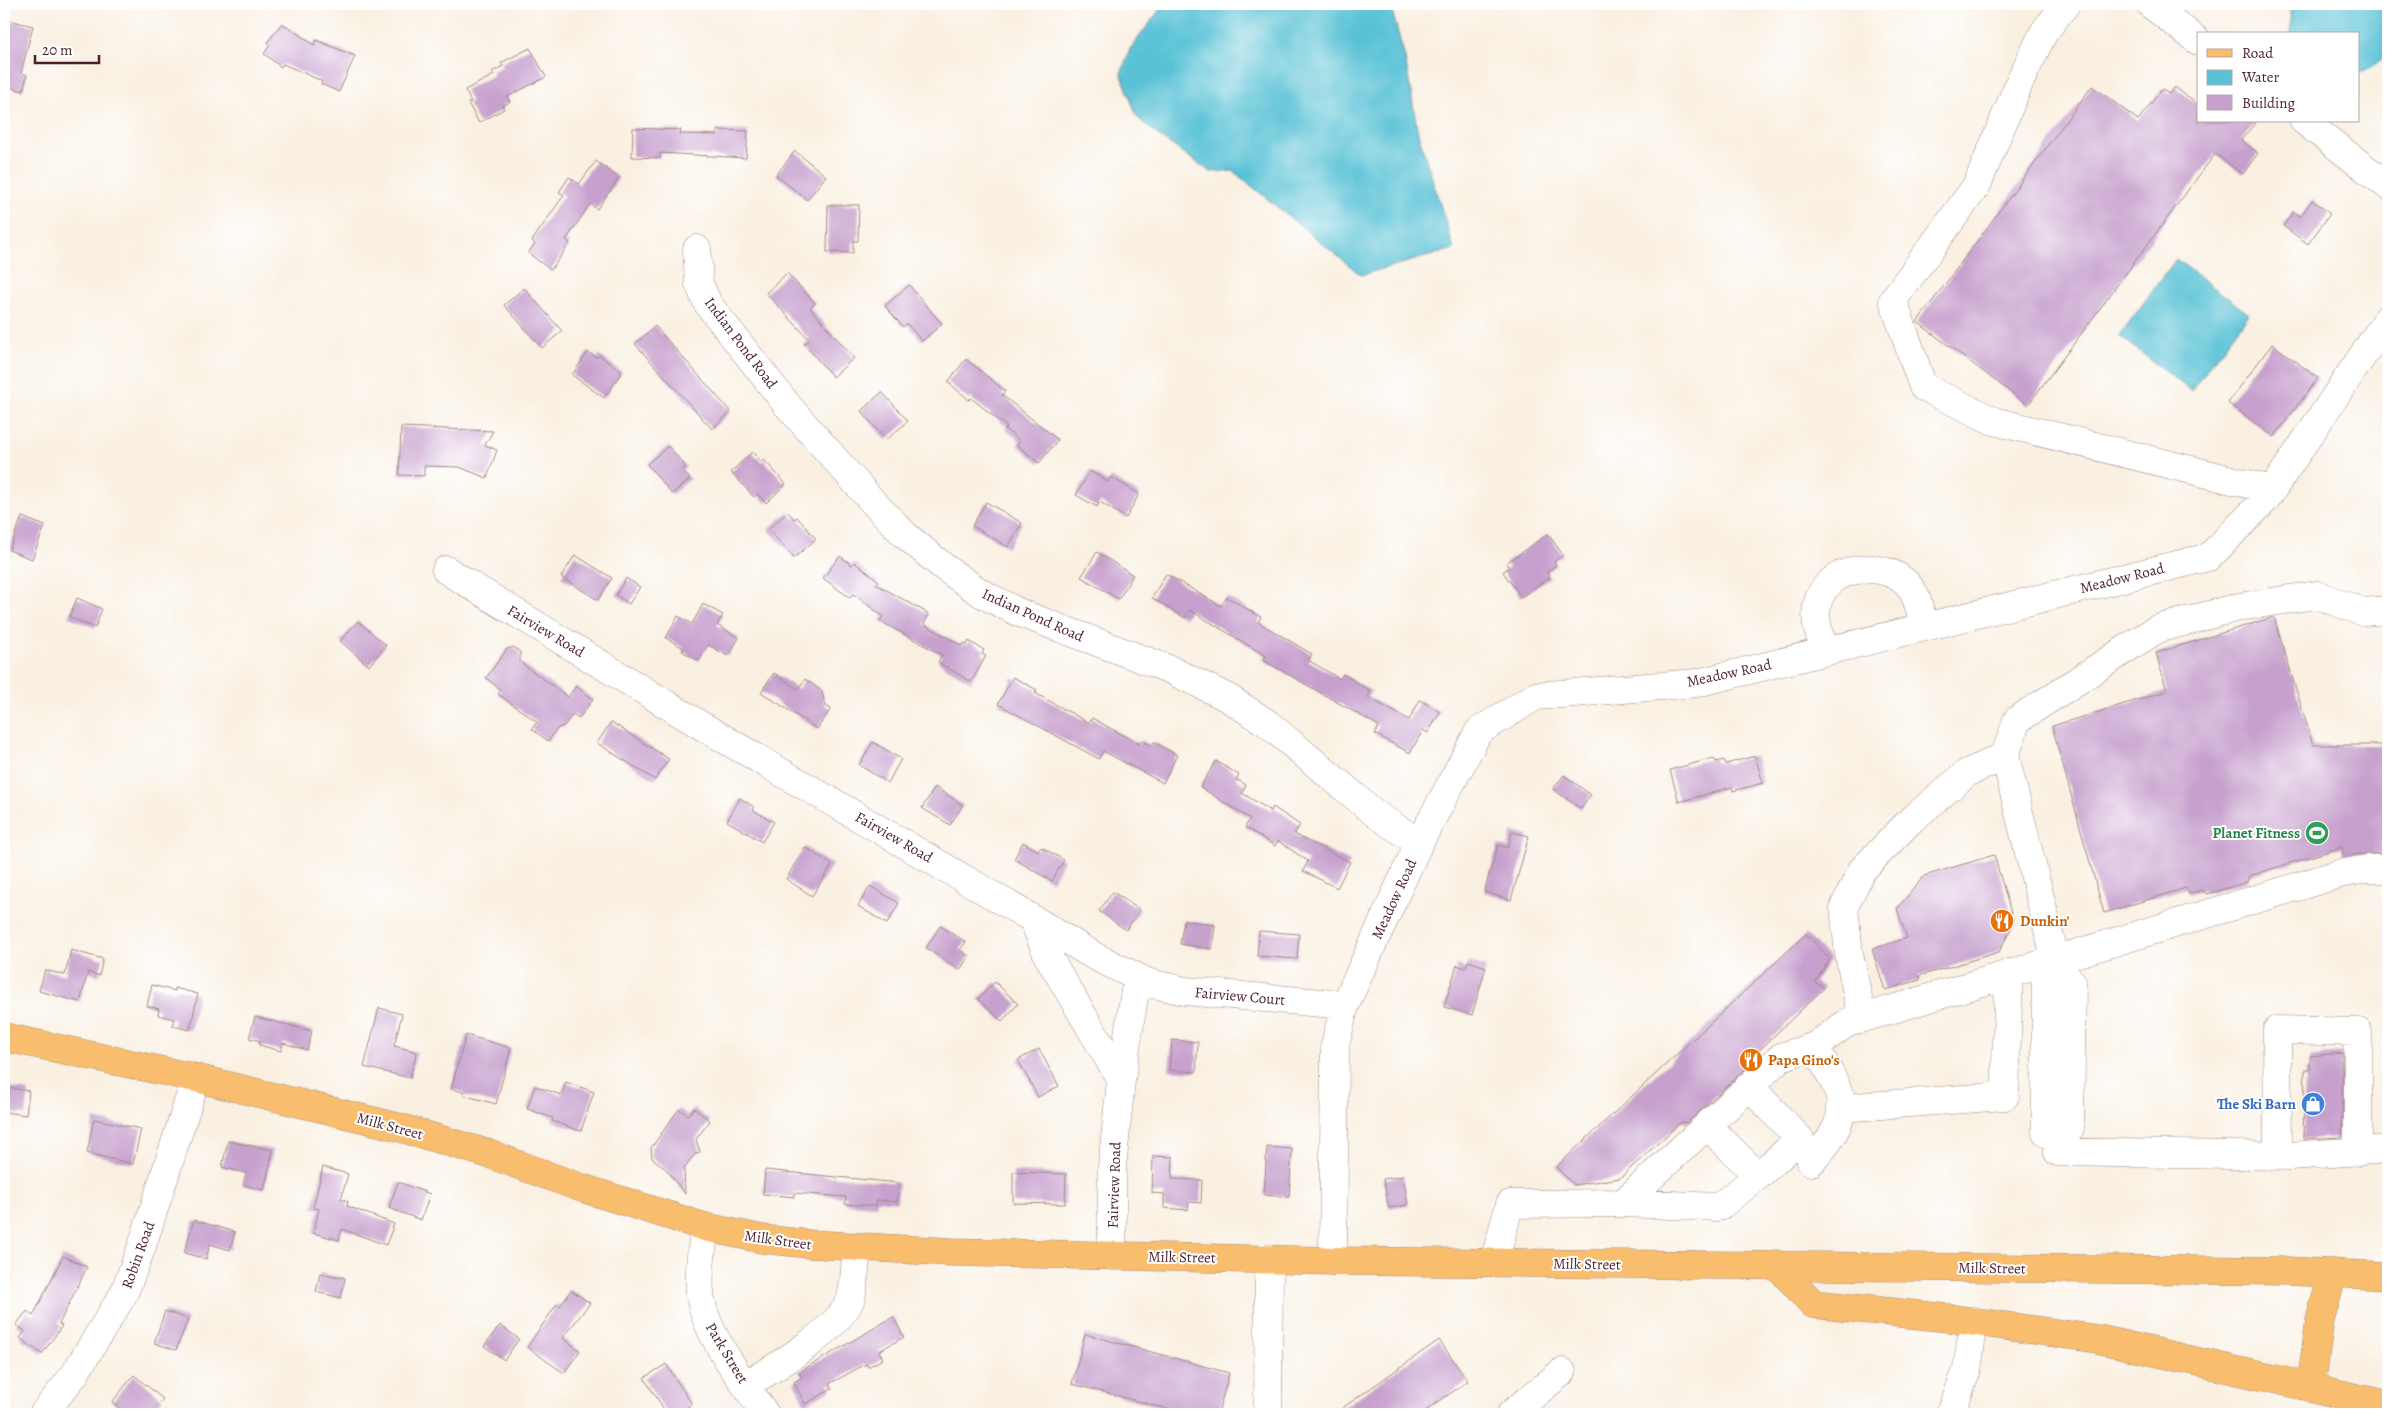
<svg xmlns="http://www.w3.org/2000/svg" width="2392" height="1418" viewBox="0 0 2392 1418" font-family="Alegreya,serif">
<style>
.water{fill:#5ac2d6;stroke:#527080}
.building{fill:#c7a1ce}
.lines{fill:none;stroke-linecap:round;stroke-linejoin:round}
.minor-casing{stroke:#a28886;stroke-width:29}
.major-casing{stroke:#a28886;stroke-width:29}
.highway-casing{stroke:#a28886;stroke-width:29}
.minor{stroke:#fff;stroke-width:28}
.major{stroke:#f9be6d;stroke-width:28}
.highway{stroke:#f9be6d;stroke-width:28}
.labels{text-anchor:middle;dominant-baseline:central;stroke-width:4;stroke-linejoin:round;paint-order:stroke}
.street-label{font-size:15px;fill:#4a1f2b;stroke:#fff}
.leisure-label{font-size:15px;font-weight:bold;fill:#27864d;stroke:#fff;text-anchor:end}
.food-label{font-size:15px;font-weight:bold;fill:#c56008;stroke:#fff;text-anchor:start}
.shop-label{font-size:15px;font-weight:bold;fill:#366cbe;stroke:#fff;text-anchor:end}
</style>
<rect width="100%" height="100%" fill="#fff"/>
<filter id="ink" filterUnits="userSpaceOnUse"><feTurbulence type="fractalNoise" baseFrequency=".02" numOctaves="2"/><feDisplacementMap in="SourceGraphic" scale="10" xChannelSelector="R" yChannelSelector="G"/><feConvolveMatrix kernelMatrix="1 2 1 2 8 2 1 2 1" color-interpolation-filters="sRGB"/></filter>
<filter id="wash" filterUnits="userSpaceOnUse"><feTurbulence type="fractalNoise" baseFrequency=".0096" numOctaves="4" result="noise"/><feDisplacementMap in="SourceGraphic" scale="20" xChannelSelector="R" yChannelSelector="G"/><feGaussianBlur stdDeviation="1.12" result="paint"/><feColorMatrix in="noise" values="0 0 0 0 0 0 0 0 0 0 0 0 0 0 0 0 0 1.4 0 .05"/><feComposite in="paint" operator="in"/></filter>
<g filter="url(#wash)">
<rect width="100%" height="100%" fill="#f9f0e1"/>
<path class="water" d="M 1164,4 L 1390,4 L 1405,58 L 1418,133 L 1454,249 L 1361,275 L 1233,171 L 1211,172 L 1160,137 L 1137,117 L 1121,73 L 1130,49 Z
M 2293,4 L 2388,4 L 2387,54 L 2372,67 L 2358,73 L 2358,34 L 2291,34 L 2290,10 Z
M 2176,259 L 2249,314 L 2191,391 L 2119,336 Z"/>
<g id="blocks">
<path class="building" d="M 4,19 L 33,26 L 21,73 L 27,75 L 23,91 L 4,86 L 8,60 L 4,58 Z
M 282,23 L 314,45 L 316,40 L 355,56 L 339,92 L 321,84 L 322,81 L 283,64 L 281,67 L 264,54 L 270,45 L 267,43 Z
M 530,48 L 546,77 L 507,97 L 510,102 L 502,106 L 504,109 L 479,123 L 468,103 L 471,102 L 465,90 L 494,75 L 492,72 L 503,66 L 501,63 Z
M 2092,86 L 2138,120 L 2162,89 L 2169,94 L 2175,87 L 2198,105 L 2198,121 L 2257,121 L 2241,140 L 2258,153 L 2243,174 L 2215,154 L 2028,405 L 1917,322 Z
M 633,128 L 681,130 L 680,134 L 717,135 L 717,130 L 748,131 L 746,158 L 660,153 L 660,158 L 632,157 Z
M 795,151 L 826,176 L 807,200 L 776,175 Z
M 596,161 L 619,178 L 597,209 L 590,204 L 566,240 L 570,243 L 551,270 L 528,253 L 535,244 L 532,241 L 564,195 L 559,192 L 569,177 L 579,184 Z
M 2312,200 L 2330,214 L 2308,244 L 2283,226 L 2293,212 L 2300,217 Z
M 828,205 L 859,205 L 858,241 L 853,241 L 853,253 L 827,252 Z
M 787,273 L 815,303 L 810,308 L 854,358 L 833,377 L 804,344 L 810,340 L 766,293 Z
M 909,285 L 942,324 L 922,341 L 907,324 L 903,327 L 885,306 Z
M 524,288 L 562,331 L 542,348 L 504,305 Z
M 655,326 L 731,412 L 712,429 L 635,344 Z
M 2272,344 L 2318,378 L 2274,437 L 2228,403 Z
M 588,352 L 597,358 L 599,355 L 622,372 L 604,398 L 572,375 Z
M 966,359 L 1005,391 L 1002,395 L 1058,440 L 1039,463 L 1017,445 L 1020,441 L 1005,429 L 1007,427 L 971,398 L 969,400 L 948,382 Z
M 882,392 L 908,421 L 886,440 L 861,411 Z
M 401,427 L 493,431 L 485,445 L 497,450 L 487,478 L 459,467 L 424,466 L 424,476 L 399,475 Z
M 668,446 L 686,467 L 682,470 L 690,479 L 672,494 L 647,464 Z
M 752,452 L 762,462 L 764,460 L 786,484 L 766,503 L 757,494 L 754,497 L 731,472 Z
M 1090,471 L 1108,482 L 1111,477 L 1139,494 L 1126,518 L 1100,502 L 1097,507 L 1076,495 Z
M 986,502 L 1022,523 L 1008,547 L 972,526 Z
M 788,512 L 794,519 L 797,517 L 816,539 L 794,558 L 768,529 Z
M 22,517 L 45,526 L 32,559 L 9,550 Z
M 1548,534 L 1563,555 L 1554,561 L 1556,565 L 1547,572 L 1550,577 L 1521,597 L 1503,572 L 1509,567 L 1506,563 Z
M 1097,552 L 1133,575 L 1119,599 L 1081,577 Z
M 575,555 L 612,578 L 598,600 L 561,577 Z
M 840,556 L 852,565 L 854,562 L 879,581 L 876,584 L 929,614 L 924,624 L 962,646 L 964,643 L 967,645 L 969,641 L 984,650 L 982,654 L 986,656 L 971,682 L 938,662 L 942,655 L 880,621 L 883,616 L 853,594 L 850,598 L 823,578 Z
M 1166,574 L 1221,606 L 1227,597 L 1261,617 L 1258,622 L 1312,654 L 1308,660 L 1340,679 L 1343,674 L 1371,691 L 1368,697 L 1409,720 L 1420,700 L 1440,712 L 1428,733 L 1423,730 L 1410,753 L 1375,734 L 1379,726 L 1263,660 L 1266,656 L 1190,610 L 1185,618 L 1152,598 Z
M 626,578 L 640,587 L 629,604 L 616,595 Z
M 77,598 L 102,609 L 95,628 L 69,617 Z
M 703,604 L 723,615 L 717,625 L 739,638 L 728,656 L 708,645 L 699,661 L 682,651 L 684,648 L 666,638 L 678,616 L 692,624 Z
M 2274,617 L 2313,745 L 2388,745 L 2388,853 L 2343,855 L 2342,847 L 2249,876 L 2247,882 L 2207,894 L 2202,890 L 2188,894 L 2186,888 L 2104,913 L 2052,726 L 2167,691 L 2156,653 Z
M 358,621 L 386,645 L 369,666 L 340,641 Z
M 514,647 L 520,652 L 520,662 L 568,697 L 576,686 L 593,699 L 579,718 L 573,714 L 564,726 L 558,728 L 548,741 L 532,729 L 537,722 L 498,694 L 501,690 L 486,678 L 507,649 Z
M 774,673 L 798,689 L 805,679 L 822,691 L 825,705 L 831,709 L 817,729 L 761,692 Z
M 1013,677 L 1037,690 L 1035,693 L 1089,723 L 1092,718 L 1139,744 L 1141,740 L 1152,746 L 1154,742 L 1177,755 L 1163,783 L 1103,751 L 1099,759 L 998,704 Z
M 611,722 L 669,759 L 655,780 L 597,743 Z
M 873,742 L 901,759 L 888,783 L 859,765 Z
M 1755,756 L 1763,783 L 1733,791 L 1732,787 L 1679,802 L 1670,770 L 1714,758 L 1716,762 L 1724,760 L 1726,764 Z
M 1216,761 L 1239,775 L 1236,779 L 1246,785 L 1242,793 L 1271,811 L 1273,807 L 1300,825 L 1294,834 L 1350,862 L 1337,888 L 1303,871 L 1308,861 L 1278,841 L 1275,846 L 1245,827 L 1250,819 L 1200,787 Z
M 1564,775 L 1591,795 L 1581,809 L 1553,789 Z
M 935,787 L 963,805 L 950,825 L 922,808 Z
M 740,798 L 754,807 L 753,810 L 774,822 L 762,842 L 727,821 Z
M 1512,832 L 1529,836 L 1511,900 L 1484,892 L 1498,845 L 1508,848 Z
M 1023,842 L 1038,851 L 1041,847 L 1064,860 L 1052,881 L 1014,859 Z
M 805,847 L 832,865 L 812,896 L 786,879 Z
M 1994,855 L 2014,923 L 1999,952 L 1919,976 L 1920,980 L 1885,990 L 1872,949 L 1907,938 L 1897,909 L 1924,876 Z
M 870,886 L 899,903 L 887,924 L 858,906 Z
M 1113,892 L 1140,910 L 1126,930 L 1099,911 Z
M 1184,920 L 1215,925 L 1212,949 L 1180,944 Z
M 940,926 L 966,942 L 960,950 L 969,956 L 960,970 L 926,948 Z
M 1259,931 L 1299,934 L 1297,959 L 1257,956 Z
M 1806,934 L 1830,959 L 1815,982 L 1824,988 L 1747,1062 L 1746,1068 L 1687,1123 L 1681,1122 L 1620,1178 L 1574,1185 L 1556,1167 Z
M 71,950 L 103,959 L 99,976 L 88,972 L 80,1002 L 39,991 L 45,970 L 65,975 Z
M 1468,961 L 1486,967 L 1472,1015 L 1444,1007 L 1457,965 L 1465,968 Z
M 995,982 L 1018,1004 L 1002,1021 L 978,999 Z
M 152,985 L 175,991 L 175,988 L 198,994 L 190,1030 L 173,1026 L 174,1019 L 158,1015 L 159,1009 L 147,1006 Z
M 379,1008 L 402,1014 L 394,1046 L 417,1052 L 410,1078 L 364,1067 Z
M 255,1017 L 312,1031 L 307,1050 L 283,1043 L 281,1051 L 259,1045 L 260,1041 L 249,1038 Z
M 466,1035 L 511,1048 L 496,1104 L 463,1095 L 464,1092 L 451,1089 Z
M 1172,1040 L 1198,1042 L 1196,1072 L 1169,1070 Z
M 1039,1049 L 1059,1086 L 1038,1097 L 1018,1060 Z
M 2342,1053 L 2342,1137 L 2303,1139 L 2305,1070 L 2310,1070 L 2310,1056 Z
M 566,1082 L 594,1092 L 581,1131 L 552,1121 L 553,1118 L 527,1109 L 535,1086 L 561,1095 Z
M 5,1087 L 29,1091 L 26,1115 L 4,1112 Z
M 694,1108 L 710,1121 L 696,1139 L 700,1152 L 695,1154 L 684,1168 L 685,1194 L 666,1169 L 652,1158 L 651,1148 L 679,1109 L 688,1115 Z
M 94,1119 L 141,1129 L 133,1164 L 87,1153 Z
M 228,1141 L 273,1150 L 264,1190 L 243,1185 L 246,1173 L 222,1167 Z
M 1267,1147 L 1292,1149 L 1289,1197 L 1264,1195 Z
M 1153,1156 L 1173,1157 L 1172,1179 L 1202,1180 L 1201,1203 L 1189,1202 L 1188,1210 L 1164,1208 L 1164,1194 L 1152,1193 Z
M 323,1167 L 348,1174 L 341,1199 L 348,1201 L 347,1206 L 394,1224 L 386,1245 L 342,1229 L 339,1240 L 313,1233 L 319,1209 L 313,1208 Z
M 765,1170 L 899,1183 L 897,1202 L 877,1200 L 876,1206 L 845,1204 L 846,1197 L 794,1193 L 794,1197 L 763,1194 Z
M 1013,1172 L 1066,1174 L 1065,1204 L 1013,1203 Z
M 1403,1176 L 1408,1205 L 1389,1208 L 1383,1179 Z
M 398,1182 L 430,1194 L 421,1220 L 389,1208 Z
M 194,1220 L 235,1232 L 230,1250 L 210,1244 L 206,1259 L 184,1253 Z
M 63,1256 L 87,1267 L 59,1324 L 62,1326 L 42,1354 L 20,1338 L 25,1331 L 16,1325 L 27,1311 L 33,1316 Z
M 320,1273 L 345,1278 L 341,1298 L 316,1292 Z
M 571,1290 L 590,1303 L 563,1338 L 580,1351 L 564,1373 L 527,1347 L 557,1304 L 560,1306 Z
M 165,1311 L 188,1319 L 176,1350 L 154,1343 Z
M 893,1317 L 904,1337 L 879,1351 L 883,1359 L 868,1367 L 866,1364 L 829,1384 L 832,1389 L 805,1404 L 794,1382 L 802,1377 L 799,1372 Z
M 500,1325 L 519,1339 L 504,1360 L 484,1346 Z
M 1085,1334 L 1229,1373 L 1218,1414 L 1187,1414 L 1072,1384 Z
M 1439,1340 L 1468,1381 L 1421,1414 L 1334,1414 Z
M 666,1364 L 692,1404 L 687,1407 L 691,1414 L 667,1414 L 644,1378 Z
M 134,1375 L 163,1399 L 151,1414 L 127,1414 L 112,1402 Z"/>
</g>
</g>
<g filter="url(#ink)">
<use href="#blocks" fill-opacity="0" stroke="#a28886" stroke-width="1"/>
<g class="lines">
<g class="minor-casing">
<path id="minor" d="M 2066,4 L 2044,32 L 2020,81 L 1977,185 L 1893,300 L 1923,387 L 1994,421 L 2272,490
M 2150,4 L 2198,41
M 2304,121 L 2388,186
M 697,249 L 699,284 L 708,304 L 788,406 L 873,502 L 905,535 L 945,568 L 981,593 L 1020,613 L 1171,670 L 1228,698 L 1267,723 L 1377,815 L 1419,843
M 446,570 L 702,726 L 1033,919 L 1048,956 L 1121,1080 L 1112,1168 L 1112,1256
M 2388,610 L 2363,612 L 2317,595 L 2239,607 L 2157,629 L 2017,720 L 2005,756 L 2058,970 L 2072,982 L 2070,1128 L 2058,1140 L 2058,1152 L 2290,1156 L 2388,1149
M 1825,651 C 1820,636 1814,622 1817,606 C 1823,569 1876,558 1904,581 C 1917,592 1920,610 1924,626
M 1033,919 L 1094,956 L 1149,983 L 1185,991 L 1345,1005
M 1862,1018 L 1849,954 L 1844,907 L 1862,870 L 1911,820 L 1967,773 L 2005,756
M 1121,1080 L 1137,978
M 1840,1108 L 2005,1096 L 2009,973
M 1707,1125 L 1758,1176
M 2058,1140 L 2046,1132 L 2046,980 L 2058,970
M 2278,1155 L 2277,1030 L 2358,1032 L 2358,1152
M 1811,1162 C 1825,1147 1845,1124 1841,1100 C 1838,1086 1822,1060 1815,1046
M 1623,1203 L 1719,1207 L 1758,1176 L 1800,1139 L 1749,1086
M 705,1227 C 702,1248 698,1271 700,1292 C 703,1333 743,1380 765,1414
M 1333,1261 L 1335,1045 L 1345,1005 L 1419,843 L 1479,731 L 1536,696 L 1697,683 L 2209,557 L 2266,499 L 2388,318
M 1494,1262 L 1510,1204 L 1623,1203 L 1781,1057 L 1815,1046 L 1847,1023 L 2339,874 L 2367,869 L 2388,869
M 745,1384 C 772,1371 842,1327 851,1298 C 855,1282 855,1264 857,1248
M 43,1414 L 74,1375 L 124,1293 L 141,1249 L 196,1078
M 1268,1414 L 1269,1259
M 1511,1414 L 1562,1372
M 1950,1414 L 1967,1370 L 1974,1321"/>
</g>
<g class="major-casing">
<path id="major" d="M 4,1037 L 196,1078 L 398,1127 L 489,1154 L 579,1187 L 705,1227 L 762,1239 L 809,1244 L 952,1252 L 1333,1261 L 2287,1271 L 2388,1276"/>
</g>
<g class="highway-casing">
<path id="highway" d="M 1776,1264 L 1813,1304 L 1948,1318 L 2098,1339 L 2388,1405
M 2311,1386 L 2320,1320 L 2333,1273"/>
</g>
<use href="#minor" class="minor"/>
<use href="#major" class="major"/>
<use href="#highway" class="highway"/>
</g>
</g>
<defs>
<g id="stadium-disc" transform="scale(1.25)"><circle r="9.5" fill="#2e9e5b" stroke="#fff"/><path d="M0-5a6.5 5 0 1 0 0 10a6.5 5 0 1 0 0-10ZM-3.5-1.8h7v3.6h-7Z" fill="#fff"/></g>
<g id="restaurant-disc" transform="scale(1.25)"><circle r="9.5" fill="#e8710a" stroke="#fff"/><path d="M-5-6h1v4h1v-4h1v4h1v-4h1v5L-1.5 .5V6h-2V.5L-5-1ZM5-6V6H3V1.5H1.5Q1.5-4 5-6Z" fill="#fff"/></g>
<g id="shop-disc" transform="scale(1.25)"><circle r="9.5" fill="#3f7fe0" stroke="#fff"/><path d="M-5-2.5h2.3a2.7 3.5 0 0 1 5.4 0H5L5.5 6h-11ZM-1.5-2.5h3a1.5 2.3 0 0 0-3 0Z" fill="#fff"/></g>
</defs>
<g fill-rule="evenodd">
<use href="#stadium-disc" x="2317" y="833"/>
<use href="#restaurant-disc" x="2002" y="921"/>
<use href="#restaurant-disc" x="1751" y="1060"/>
<use href="#shop-disc" x="2313" y="1104"/>
</g>
<g class="labels">
<g class="street-label">
<text transform="translate(741 343) rotate(53)">Indian Pond Road</text>
<text transform="translate(2122 578) rotate(-14)">Meadow Road</text>
<text transform="translate(1033 615) rotate(24)">Indian Pond Road</text>
<text transform="translate(546 631) rotate(31)">Fairview Road</text>
<text transform="translate(1729 673) rotate(-12)">Meadow Road</text>
<text transform="translate(894 837) rotate(30)">Fairview Road</text>
<text transform="translate(1394 899) rotate(-65)">Meadow Road</text>
<text transform="translate(1240 996) rotate(5)">Fairview Court</text>
<text transform="translate(390 1126) rotate(15)">Milk Street</text>
<text transform="translate(1114 1185) rotate(-88)">Fairview Road</text>
<text transform="translate(778 1240) rotate(8)">Milk Street</text>
<text transform="translate(138 1255) rotate(-70)">Robin Road</text>
<text transform="translate(1182 1257) rotate(1)">Milk Street</text>
<text transform="translate(1587 1264) rotate(1)">Milk Street</text>
<text transform="translate(1992 1268) rotate(1)">Milk Street</text>
<text transform="translate(727 1353) rotate(59)">Park Street</text>
</g>
<g class="leisure-label">
<text x="2300" y="833">Planet Fitness</text>
</g>
<g class="food-label">
<text x="2020" y="921">Dunkin'</text>
<text x="1768" y="1060">Papa Gino's</text>
</g>
<g class="shop-label">
<text x="2296" y="1104">The Ski Barn</text>
</g>
</g>
<rect width="2392" height="1418" fill="none" stroke="#fff" stroke-width="20"/>
<rect x="2197" y="32" width="162" height="90" fill="#ffffff" stroke="#b7a5aa"/>
<rect x="2207" y="49" width="25" height="8" fill="#f9be6d" stroke="#b7a5aa"/>
<text x="2242" y="58" font-size="15" fill="#4a1f2b">Road</text>
<rect x="2207" y="70" width="25" height="15" fill="#5ac2d6" stroke="#b7a5aa"/>
<text x="2242" y="82" font-size="15" fill="#4a1f2b">Water</text>
<rect x="2207" y="95" width="25" height="15" fill="#c7a1ce" stroke="#b7a5aa"/>
<text x="2242" y="108" font-size="15" fill="#4a1f2b">Building</text>
<path d="M35 55v8h64v-8" fill="none" stroke="#4a1f2b" stroke-width="2.5"/>
<text x="42" y="55" font-size="15" fill="#4a1f2b" stroke="#ffffff" stroke-width="4" paint-order="stroke">20 m</text>
</svg>
